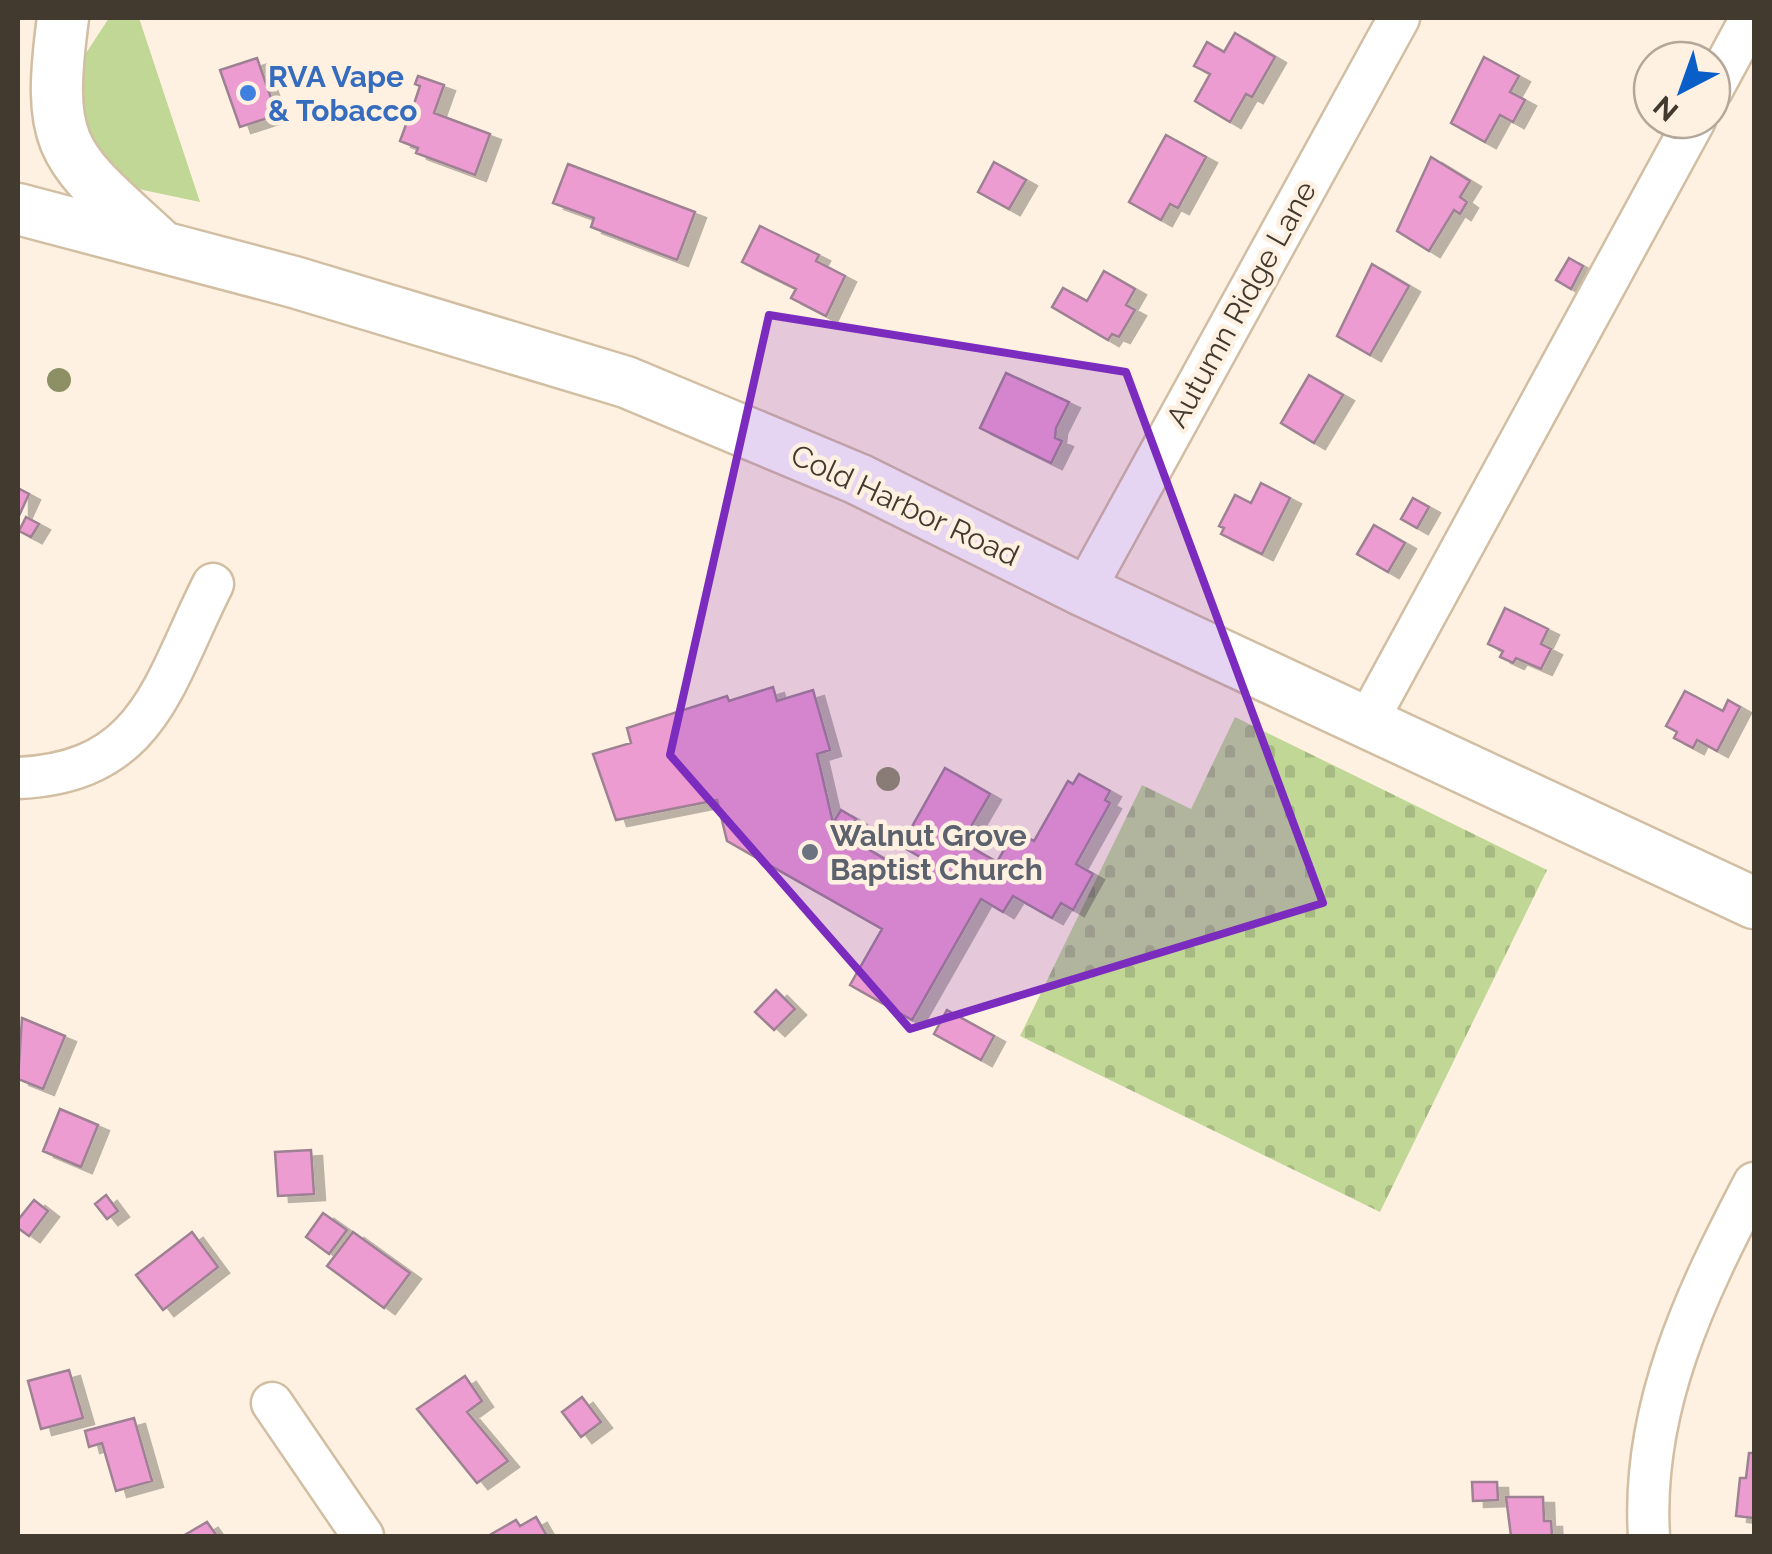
<svg xmlns="http://www.w3.org/2000/svg" width="1772" height="1554" viewBox="0 0 1772 1554" font-family="Raleway,sans-serif">
<style>
.grass{fill:#c0d796}
.cemetery{fill:url(#cemetery-stones)}
.building{fill:#ec9cd1;stroke:#9e8193;stroke-width:2.5;filter:url(#shadow)}
.lines{fill:none;stroke-linecap:round;stroke-linejoin:round}
.minor-casing{stroke:#d2bea3;stroke-width:45}
.major-casing{stroke:#d2bea3;stroke-width:55}
.minor{stroke:#fff;stroke-width:40}
.major{stroke:#fff;stroke-width:50}
.tree{fill:#8d9065}
.marked{fill:#7b2cbf;fill-opacity:0.2;stroke:#7b2cbf;stroke-width:8;stroke-linejoin:round}
.shop-dot{fill:#3f7fe0;stroke:#fff1e1;stroke-width:4}
.worship-dot{fill:#6b7280;stroke:#fff1e1;stroke-width:4}
.labels{text-anchor:middle;dominant-baseline:central;stroke-width:9;stroke-linejoin:round;paint-order:stroke}
.shop-label{font-size:30px;font-weight:bold;fill:#366cbe;stroke:#fff1e1;text-anchor:start}
.street-label{font-size:30px;fill:#42392f;stroke:#fff1e1}
.worship-label{font-size:30px;font-weight:bold;fill:#5b616d;stroke:#fff1e1;text-anchor:start}
</style>
<defs>
<pattern id="cemetery-stones" width="16" height="16" patternUnits="userSpaceOnUse" patternTransform="scale(2.5)"><rect width="16" height="16" fill="#c0d796"/><path d="M2 7V4a2 2 0 0 1 4 0v3zM10 15v-3a2 2 0 0 1 4 0v3z" fill="#a6b982"/></pattern>
<filter id="shadow"><feDropShadow dx="11" dy="6" stdDeviation="0" flood-color="#0004"/></filter>
</defs>
<rect width="100%" height="100%" fill="#fff1e1"/>
<path class="grass" d="M 109,18 L 139,18 L 200,202 L 129,187 L 96,162 L 73,73 Z"/>
<path class="cemetery" d="M 1235,717 L 1547,870 L 1380,1212 L 1020,1036 L 1142,785 L 1191,809 Z"/>
<path class="building" d="M 1235,33 L 1275,57 L 1252,97 L 1246,94 L 1230,122 L 1195,101 L 1210,74 L 1194,66 L 1207,42 L 1224,52 Z
M 1484,57 L 1519,76 L 1510,92 L 1525,100 L 1513,122 L 1500,115 L 1485,142 L 1451,123 Z
M 257,58 L 277,115 L 240,127 L 220,70 Z
M 418,76 L 444,85 L 434,113 L 490,134 L 475,175 L 416,153 L 418,148 L 400,141 L 408,119 L 403,117 L 406,108 L 412,110 L 420,86 L 415,84 Z
M 1166,135 L 1206,157 L 1178,208 L 1170,204 L 1161,220 L 1129,202 Z
M 1431,157 L 1470,181 L 1460,197 L 1467,202 L 1460,214 L 1454,210 L 1429,251 L 1397,231 Z
M 994,162 L 1026,180 L 1009,209 L 978,192 Z
M 568,164 L 695,212 L 677,260 L 591,227 L 594,218 L 553,203 Z
M 760,226 L 819,255 L 816,261 L 845,276 L 826,316 L 791,298 L 796,289 L 742,262 Z
M 1569,258 L 1583,266 L 1571,289 L 1556,280 Z
M 1372,264 L 1409,286 L 1370,355 L 1337,336 Z
M 1104,271 L 1135,289 L 1126,305 L 1135,310 L 1119,337 L 1112,334 L 1108,340 L 1052,307 L 1063,288 L 1087,301 Z
M 1006,373 L 1069,402 L 1056,428 L 1055,438 L 1062,441 L 1051,463 L 980,428 Z
M 1309,375 L 1343,395 L 1314,443 L 1281,423 Z
M 1261,483 L 1290,498 L 1262,554 L 1221,534 L 1224,528 L 1219,526 L 1235,495 L 1251,503 Z
M 18,488 L 29,494 L 18,518 Z
M 1413,498 L 1429,507 L 1417,528 L 1401,519 Z
M 26,517 L 39,524 L 31,537 L 19,531 Z
M 1374,525 L 1405,543 L 1388,572 L 1357,554 Z
M 1505,608 L 1548,629 L 1541,644 L 1551,649 L 1541,669 L 1516,658 L 1513,663 L 1500,657 L 1503,651 L 1488,644 Z
M 773,687 L 777,701 L 813,690 L 830,750 L 817,754 L 833,823 L 841,810 L 856,819 L 846,836 L 912,875 L 922,858 L 901,846 L 945,768 L 990,794 L 962,842 L 997,862 L 1015,831 L 1034,841 L 1068,781 L 1073,784 L 1079,774 L 1110,791 L 1105,800 L 1110,803 L 1076,864 L 1093,874 L 1073,910 L 1061,903 L 1052,918 L 1013,896 L 1003,912 L 981,899 L 912,1020 L 850,985 L 882,929 L 727,841 L 717,800 L 616,820 L 593,754 L 631,743 L 627,728 L 727,696 L 729,701 Z
M 1685,691 L 1723,711 L 1728,700 L 1740,707 L 1717,751 L 1697,740 L 1693,748 L 1674,738 L 1677,732 L 1666,726 Z
M 776,990 L 795,1009 L 774,1030 L 755,1012 Z
M 947,1010 L 994,1036 L 981,1060 L 934,1034 Z
M 22,1018 L 65,1036 L 43,1089 L 18,1079 Z
M 60,1109 L 98,1125 L 81,1167 L 43,1151 Z
M 311,1150 L 314,1194 L 278,1196 L 275,1152 Z
M 106,1195 L 118,1211 L 107,1219 L 95,1204 Z
M 34,1200 L 48,1211 L 29,1236 L 18,1228 L 18,1220 Z
M 323,1213 L 347,1230 L 329,1254 L 306,1237 Z
M 192,1232 L 218,1267 L 163,1310 L 136,1275 Z
M 353,1232 L 410,1273 L 384,1308 L 327,1266 Z
M 69,1370 L 83,1418 L 41,1429 L 28,1381 Z
M 465,1376 L 482,1401 L 467,1412 L 508,1461 L 477,1483 L 417,1409 Z
M 582,1397 L 601,1422 L 581,1437 L 562,1412 Z
M 134,1418 L 152,1481 L 116,1491 L 102,1443 L 89,1447 L 85,1431 Z
M 1749,1453 L 1754,1453 L 1754,1518 L 1736,1516 L 1740,1478 L 1746,1478 Z
M 1472,1482 L 1497,1482 L 1498,1500 L 1473,1501 Z
M 1506,1497 L 1543,1497 L 1544,1521 L 1551,1521 L 1552,1536 L 1511,1536 Z
M 536,1517 L 547,1536 L 488,1536 L 516,1520 L 520,1526 Z
M 207,1522 L 217,1536 L 183,1536 Z"/>
<g class="lines">
<g class="minor-casing">
<path id="minor" d="M 1712,90 L 1751,18
M 1084,591 L 1399,18
M 1367,722 L 1695,120
M 18,778 C 149,772 162,685 213,584
M 272,1403 L 363,1536
M 1649,1536 C 1641,1408 1696,1294 1754,1183"/>
</g>
<g class="major-casing">
<path id="major" d="M 63,18 C 45,152 64,156 159,244
M 18,209 L 294,282 L 626,382 L 858,479 L 1084,591 L 1754,903"/>
</g>
<use href="#minor" class="minor"/>
<use href="#major" class="major"/>
</g>
<g class="tree">
<circle cx="59" cy="380" r="12"/>
<circle cx="888" cy="779" r="12"/>
</g>
<path class="marked" d="M 769,315 L 1126,372 L 1323,903 L 910,1029 L 670,755 Z"/>
<circle class="shop-dot" cx="248" cy="93" r="10"/>
<circle class="worship-dot" cx="810" cy="852" r="10"/>
<g class="labels">
<g class="shop-label">
<text x="268" y="76">RVA Vape<tspan x="268" dy="34">&amp; Tobacco</tspan></text>
</g>
<g class="street-label">
<text transform="translate(1241 304) rotate(-61)">Autumn Ridge Lane</text>
<text transform="translate(905 505) rotate(25)">Cold Harbor Road</text>
</g>
<g class="worship-label">
<text x="830" y="835">Walnut Grove<tspan x="830" dy="34">Baptist Church</tspan></text>
</g>
</g>
<rect width="1772" height="1554" fill="none" stroke="#42392f" stroke-width="40"/>
<g transform="translate(1682 90) rotate(221)"><circle r="48" fill="#fff1e1" stroke="#b3a79a" stroke-width="2.5"/>
<path d="M0-8L18 38L0 25L-18 38Z" fill="#0a5ec8"/>
<text y="-15" font-size="28" font-weight="bold" text-anchor="middle" fill="#42392f">N</text>
</g>
</svg>
